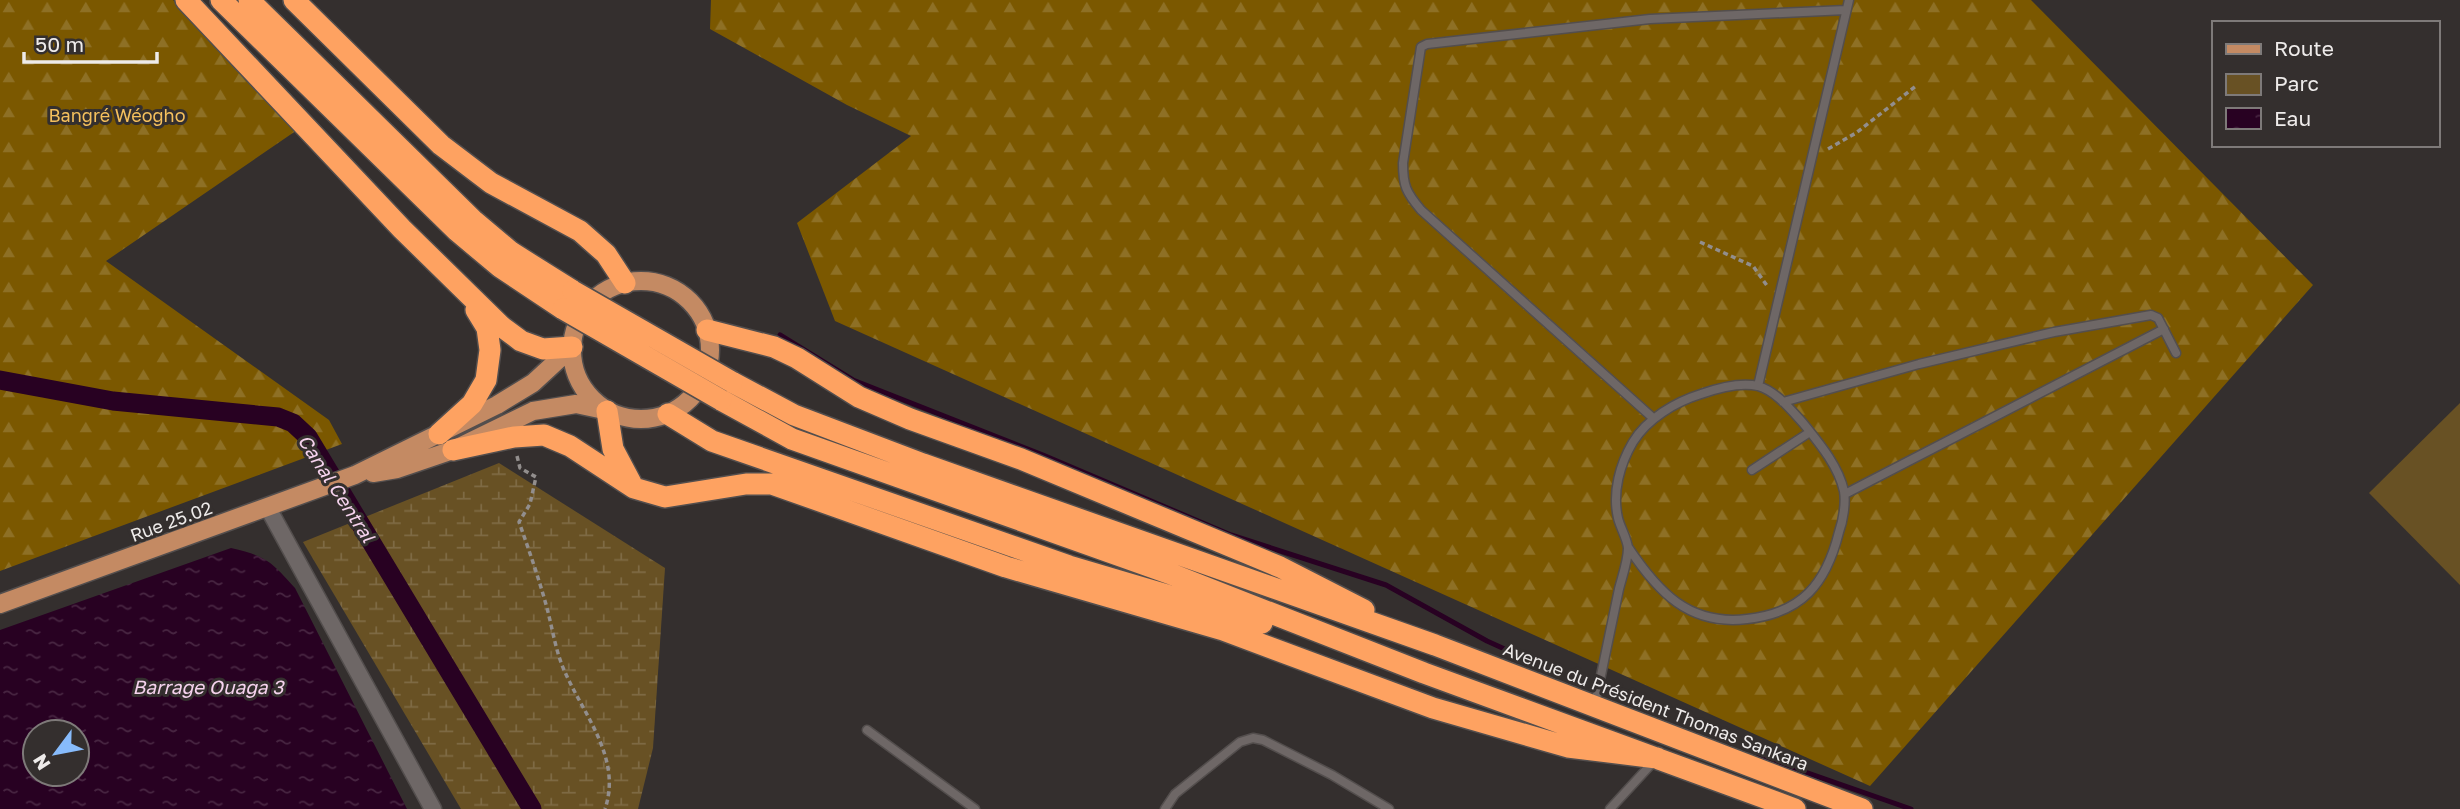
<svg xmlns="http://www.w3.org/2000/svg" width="2460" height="809" viewBox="0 0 2460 809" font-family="'Golos Text',sans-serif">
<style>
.green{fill:#685124}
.forest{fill:url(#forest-firs)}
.wetland{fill:url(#wetland-marsh)}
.water{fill:url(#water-ripples);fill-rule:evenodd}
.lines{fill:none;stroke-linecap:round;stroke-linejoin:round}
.stream{stroke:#280122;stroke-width:5}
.canal{stroke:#280122;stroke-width:19}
.lane-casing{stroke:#534e4d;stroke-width:11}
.street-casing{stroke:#534e4d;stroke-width:19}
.primary-casing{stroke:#534e4d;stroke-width:21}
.highway-casing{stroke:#534e4d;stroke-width:24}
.path{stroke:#928e8d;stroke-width:3.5;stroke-dasharray:5 3.5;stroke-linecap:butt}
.lane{stroke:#6e6766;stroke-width:8}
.street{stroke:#6e6766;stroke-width:16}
.primary{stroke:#c48a63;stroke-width:18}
.highway{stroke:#fea261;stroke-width:21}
.highway-bridge-casing{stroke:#534e4d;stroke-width:24;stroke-linecap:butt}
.highway-bridge{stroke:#fea261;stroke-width:21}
.labels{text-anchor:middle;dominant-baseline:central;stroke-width:6;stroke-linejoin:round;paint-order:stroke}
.park-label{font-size:18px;fill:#f5c05d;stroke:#342f2e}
.street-label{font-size:18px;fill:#eeebea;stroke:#342f2e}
.water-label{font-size:19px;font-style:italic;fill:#f6d3ee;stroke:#342f2e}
</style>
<defs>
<pattern id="forest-firs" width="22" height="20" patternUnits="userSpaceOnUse" patternTransform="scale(1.75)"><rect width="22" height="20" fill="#7b5800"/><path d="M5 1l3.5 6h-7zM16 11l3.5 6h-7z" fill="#8e7025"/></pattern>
<pattern id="wetland-marsh" width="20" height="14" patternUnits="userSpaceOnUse" patternTransform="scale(1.75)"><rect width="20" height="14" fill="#685124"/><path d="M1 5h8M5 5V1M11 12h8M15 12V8" fill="none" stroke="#7e6a44"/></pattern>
<pattern id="water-ripples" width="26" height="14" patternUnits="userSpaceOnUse" patternTransform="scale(1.75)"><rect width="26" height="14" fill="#280122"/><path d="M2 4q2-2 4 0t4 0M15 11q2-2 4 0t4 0" fill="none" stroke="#482642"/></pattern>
</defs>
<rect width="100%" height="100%" fill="#342f2e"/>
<path class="green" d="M 2460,403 L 2460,585 L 2369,493 Z"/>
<path class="forest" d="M 0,0 L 173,0 L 303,126 L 106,261 L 329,420 L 342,444 L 0,571 Z
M 711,0 L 2031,0 L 2313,285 L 1870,786 L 835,321 L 797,223 L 911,136 L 847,105 L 710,29 Z"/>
<path class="wetland" d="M 499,463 L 665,568 L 653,748 L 638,809 L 461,809 L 303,542 Z"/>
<path class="water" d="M 231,548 C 266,556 271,561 295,588 L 407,809 L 0,809 L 0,630 ZM 35,732 L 77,732 L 77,774 L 35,774 Z"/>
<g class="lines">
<path class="stream" d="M 780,335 L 853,380 L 1043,455 L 1231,535 L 1386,585 L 1487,641 L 1531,661
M 1759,756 L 1911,809"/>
<path class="canal" d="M 0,380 L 113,401 L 278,417 L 293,423 L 308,437 L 532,809"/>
<g class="lane-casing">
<path id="lane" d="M 1758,386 L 1849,0
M 1783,402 L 1919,364 L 2054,332 L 2151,315 L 2158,318 L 2176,353
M 1653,418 L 1421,210 C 1406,192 1403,186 1403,163 L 1421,47 L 1427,44 L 1650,19 L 1846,10
M 1752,470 L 1810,432
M 1845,494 L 2164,329
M 1595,704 C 1603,665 1611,627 1619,589 C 1622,577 1628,561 1628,548 C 1627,538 1620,527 1618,518 C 1612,492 1620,464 1633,442 C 1647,419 1675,402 1701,394 C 1718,388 1740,382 1758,386 C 1776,391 1791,410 1803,423 C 1819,443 1838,465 1844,491 C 1846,503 1843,521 1839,532 C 1826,584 1802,613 1747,619 C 1689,626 1658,592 1628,547
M 867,730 L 975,809
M 1165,809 L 1175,794 L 1240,742 L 1253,738 L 1263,740 L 1332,775 L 1389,809
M 1610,809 L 1655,760"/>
</g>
<g class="street-casing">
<path id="street" d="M 268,508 L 433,809"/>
</g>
<g class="primary-casing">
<path id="primary" d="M572 350a69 69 0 1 1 138 0a69 69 0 1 1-138 0Z
M 373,473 L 397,469 L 453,450 L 533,411 L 576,404 L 604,410
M 0,604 L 355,475 L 497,405 L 533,383 L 572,347"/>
</g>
<g class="highway-casing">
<path id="highway" d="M 186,0 L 402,229 L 501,326 L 521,341 L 543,349 L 572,347
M 221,0 L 457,231 L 500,267 L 563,309
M 249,0 L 473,220 L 511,252 L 573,291
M 294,0 L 441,145 L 491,183 L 580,231 L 606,254 L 625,283
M 707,330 L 774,347 L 797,358 L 859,397 L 910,419 L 1021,459 L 1280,567 L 1364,610
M 732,382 L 794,415 L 923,464 L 1435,645 L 1862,809
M 721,400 L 792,439 L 1174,575 L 1424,673 L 1795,809
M 607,411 L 613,449 L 631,483
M 668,414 L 712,441 L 1069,566 L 1262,623
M 439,434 L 472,404 L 486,380 L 490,350 L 487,328 L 476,310
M 453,450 L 514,437 L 544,435 L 570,446 L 634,488 L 665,497 L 746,484 L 772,484 L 1006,567 L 1223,630 L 1433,708 L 1568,747 L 1657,758"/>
</g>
<path class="path" d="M 1828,149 L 1856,133 L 1916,86
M 1700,242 L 1753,266 L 1768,287
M 517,456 L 520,468 L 536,477 L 530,504 L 519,522 C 529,550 539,579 547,608 C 552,627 555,647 562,665 C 580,711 623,756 605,809"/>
<use href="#lane" class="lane"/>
<use href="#street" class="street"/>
<use href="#primary" class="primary"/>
<use href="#highway" class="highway"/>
<g class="highway-bridge-casing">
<path id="highway-bridge" d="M 573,291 L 732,382
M 563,309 L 721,400"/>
</g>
<use href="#highway-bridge" class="highway-bridge"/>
</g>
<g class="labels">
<g class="park-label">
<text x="117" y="115">Bangré Wéogho</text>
</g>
<g class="street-label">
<text transform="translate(171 521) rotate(-20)">Rue 25.02</text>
<text transform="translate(1656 706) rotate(21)">Avenue du Président Thomas Sankara</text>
</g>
<g class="water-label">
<text transform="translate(337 488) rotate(57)">Canal Central</text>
<text x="208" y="686">Barrage Ouaga 3</text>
</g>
</g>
<rect x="2212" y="21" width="228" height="126" fill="#342f2e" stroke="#7e7a79" stroke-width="2"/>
<rect x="2226" y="44" width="35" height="10" fill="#c48a63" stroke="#7e7a79" stroke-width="2"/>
<text x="2274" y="56" font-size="21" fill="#eeebea">Route</text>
<rect x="2226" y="74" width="35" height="21" fill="#685124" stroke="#7e7a79" stroke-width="2"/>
<text x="2274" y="91" font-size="21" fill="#eeebea">Parc</text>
<rect x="2226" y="108" width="35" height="21" fill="url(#water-ripples)" stroke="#7e7a79" stroke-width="2"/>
<text x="2274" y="126" font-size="21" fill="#eeebea">Eau</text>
<g transform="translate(56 753) rotate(238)"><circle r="33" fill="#342f2e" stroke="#7e7a79" stroke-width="2"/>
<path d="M0-5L12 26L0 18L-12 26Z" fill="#87bbfb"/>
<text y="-10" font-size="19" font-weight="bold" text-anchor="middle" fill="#eeebea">N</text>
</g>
<path d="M24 52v10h133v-10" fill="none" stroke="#eeebea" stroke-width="3.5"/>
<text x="35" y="52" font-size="21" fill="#eeebea" stroke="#342f2e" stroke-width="5" paint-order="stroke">50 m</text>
</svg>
